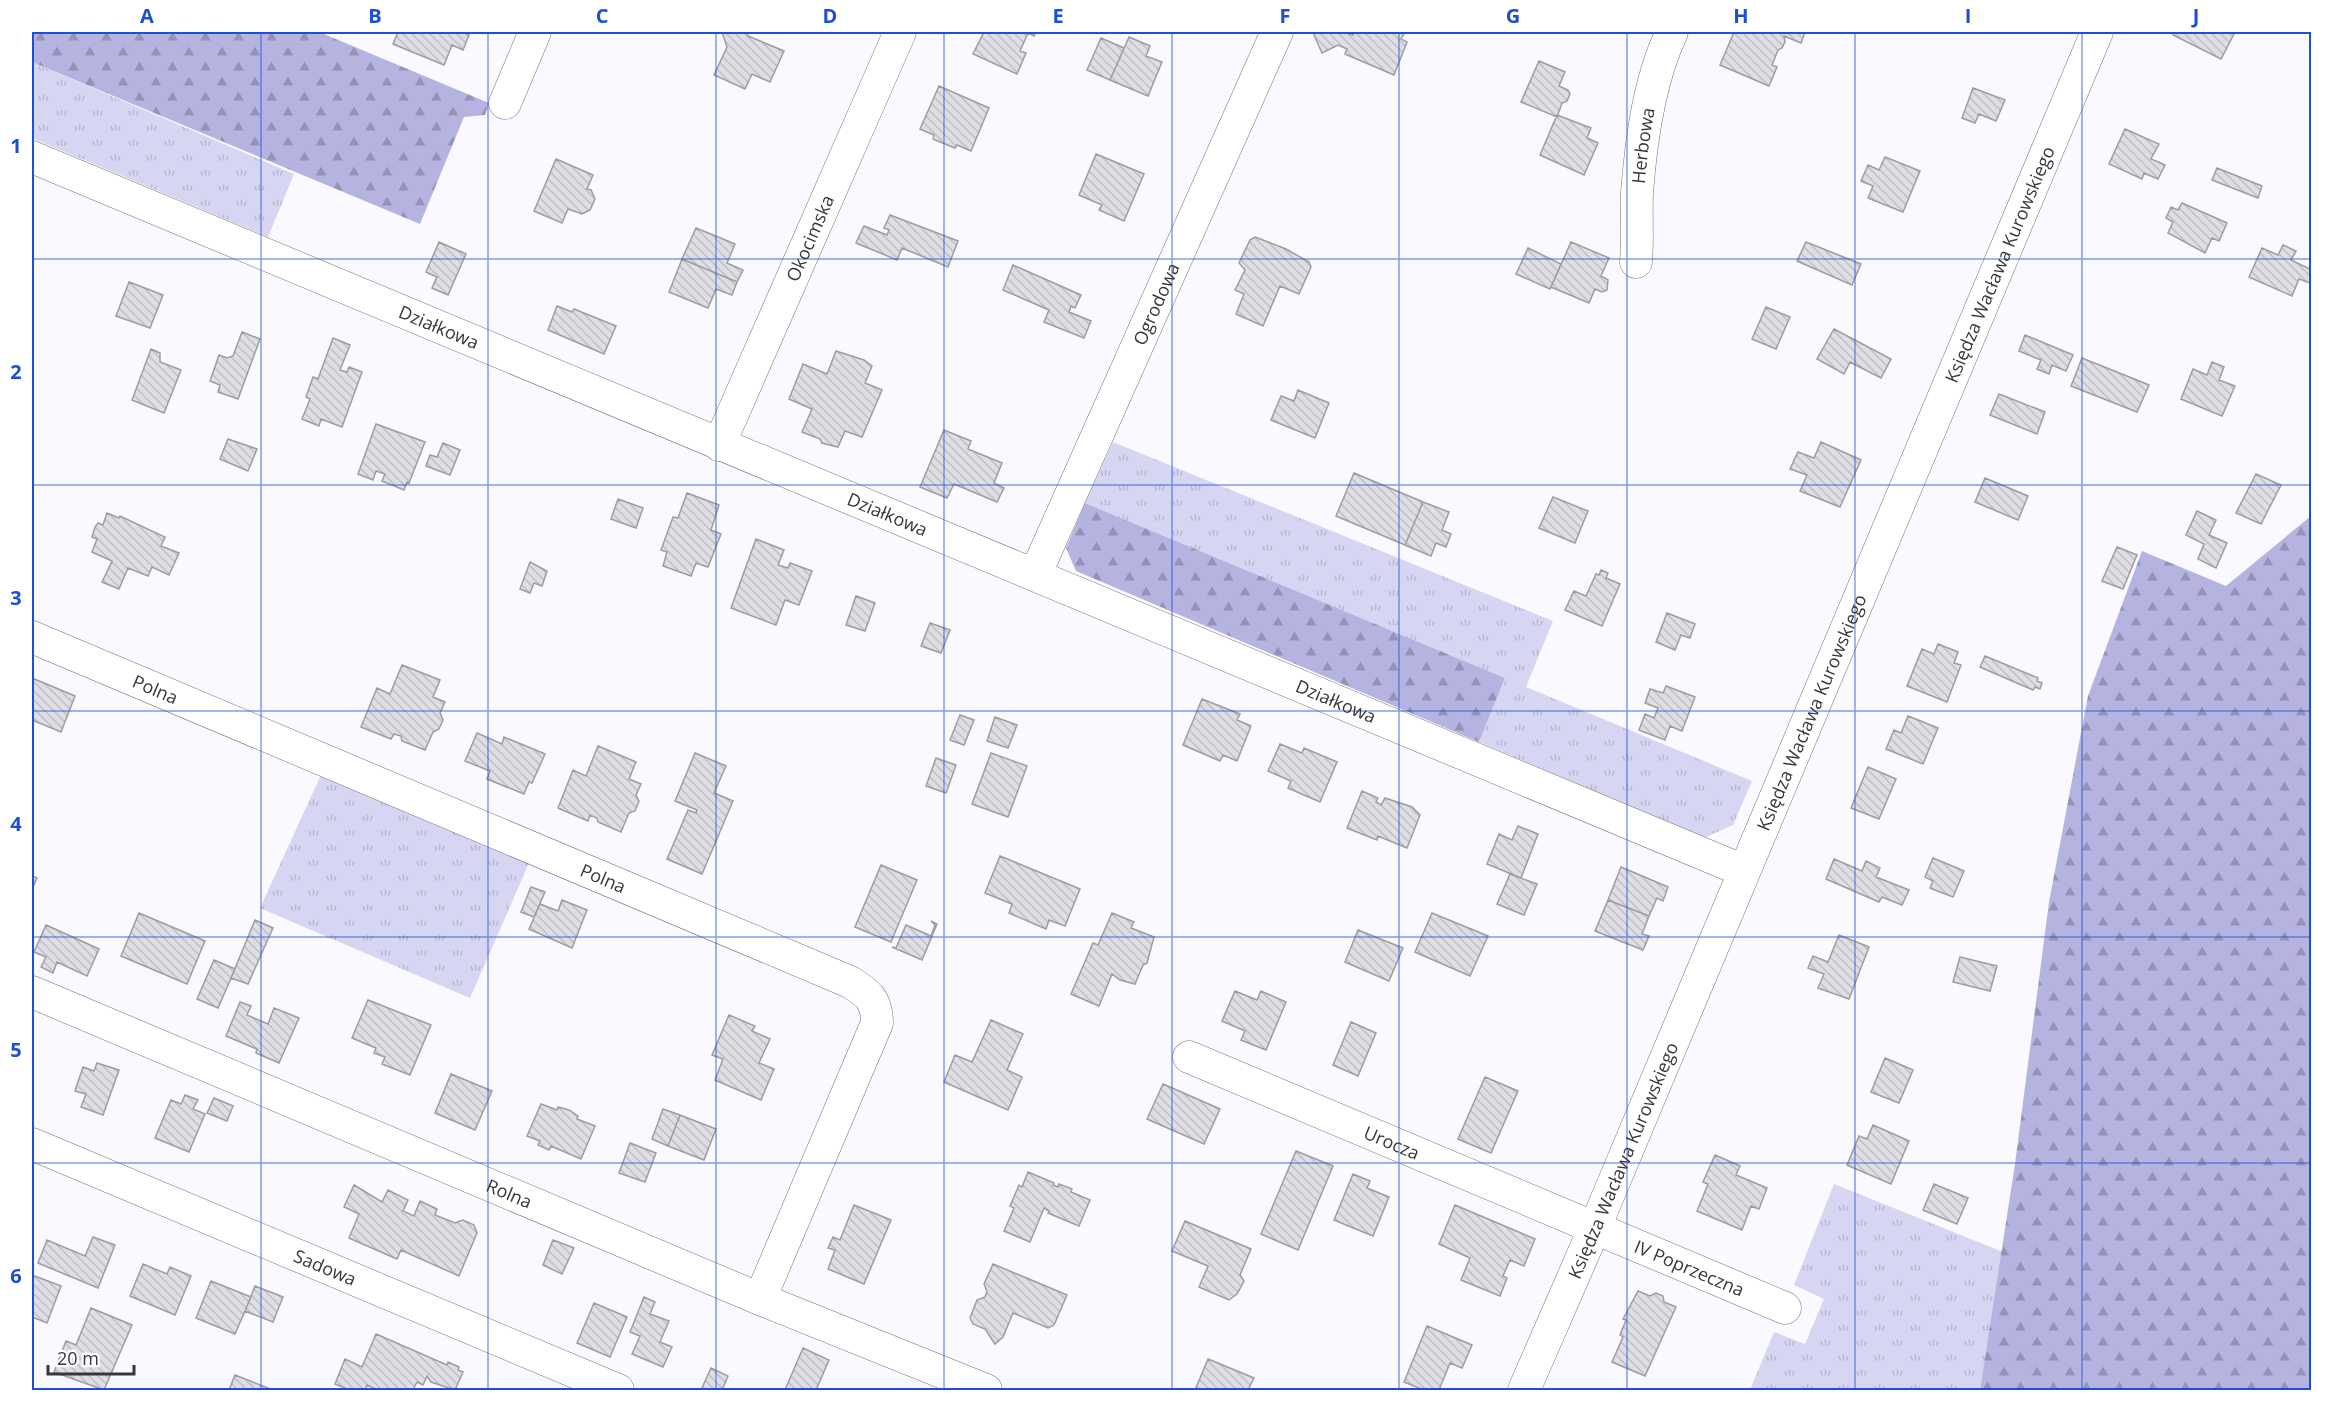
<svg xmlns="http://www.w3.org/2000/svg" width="2343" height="1422" viewBox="0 0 2343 1422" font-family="'Open Sans',sans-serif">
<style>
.grass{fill:url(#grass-tufts)}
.forest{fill:url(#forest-firs)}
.building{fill:url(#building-back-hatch);stroke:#9c9ca1;stroke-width:1.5}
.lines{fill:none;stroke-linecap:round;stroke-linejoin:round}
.minor-casing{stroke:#737378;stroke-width:33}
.minor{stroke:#fff;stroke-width:32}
.grid{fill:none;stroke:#1d4ed8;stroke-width:1.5;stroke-opacity:0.55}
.labels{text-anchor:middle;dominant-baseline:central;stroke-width:4.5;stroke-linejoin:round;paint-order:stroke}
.street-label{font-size:18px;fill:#373739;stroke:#fff}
.neatline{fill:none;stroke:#1d4ed8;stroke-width:2}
.grid-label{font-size:20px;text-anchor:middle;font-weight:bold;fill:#1d4ed8}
</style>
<defs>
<pattern id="grass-tufts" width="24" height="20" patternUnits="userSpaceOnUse" patternTransform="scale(1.5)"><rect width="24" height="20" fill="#d6d6f2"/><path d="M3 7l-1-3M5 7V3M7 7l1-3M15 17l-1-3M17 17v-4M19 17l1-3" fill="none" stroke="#b8b8d0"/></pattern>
<pattern id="forest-firs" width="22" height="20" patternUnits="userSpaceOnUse" patternTransform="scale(1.5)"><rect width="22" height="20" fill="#b5b4e1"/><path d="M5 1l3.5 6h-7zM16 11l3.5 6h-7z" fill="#9493b7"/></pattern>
<pattern id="building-back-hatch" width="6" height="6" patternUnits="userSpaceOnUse" patternTransform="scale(1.5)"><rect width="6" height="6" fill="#dedee4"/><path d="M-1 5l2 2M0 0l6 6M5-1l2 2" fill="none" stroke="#bfbfc4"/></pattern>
</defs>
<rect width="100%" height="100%" fill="#f9f9ff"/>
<path class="grass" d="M 32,62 L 294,174 L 268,237 L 32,138 Z
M 1113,442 L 1553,621 L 1526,687 L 1752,781 L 1733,825 L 1704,838 L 1479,742 L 1505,678 L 1085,503 Z
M 321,775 L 529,863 L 470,998 L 260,908 Z
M 1834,1184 L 2003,1252 L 1980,1390 L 1750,1390 L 1774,1332 L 1805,1344 L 1824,1299 L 1794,1285 Z"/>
<path class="forest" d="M 32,32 L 319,32 L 489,103 L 485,115 L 464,117 L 420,224 L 32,62 Z
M 1085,503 L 1505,678 L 1479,742 L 1076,571 L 1066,548 Z
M 2311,516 L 2311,1390 L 1980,1390 L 2015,1164 L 2049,902 L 2088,696 L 2142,551 L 2226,586 Z"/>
<path class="building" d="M 398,32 L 462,32 L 469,35 L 463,50 L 452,45 L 444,65 L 393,44 Z
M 722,32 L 747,32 L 748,36 L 784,51 L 770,82 L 752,74 L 745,89 L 714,75 L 727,47 Z
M 984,32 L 1036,32 L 1034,36 L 1028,33 L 1020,51 L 1026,53 L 1017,74 L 973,54 Z
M 1316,32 L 1344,32 L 1353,35 L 1355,32 L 1405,32 L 1401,39 L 1407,42 L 1394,75 L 1345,54 L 1347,49 L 1338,45 L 1322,53 L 1314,35 Z
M 1734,32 L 1805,32 L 1801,43 L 1784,36 L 1785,42 L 1782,48 L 1778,50 L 1772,65 L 1777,67 L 1769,86 L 1720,65 Z
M 2175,32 L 2235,32 L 2221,59 L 2173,35 Z
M 1129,37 L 1150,46 L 1146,56 L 1162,62 L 1148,96 L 1110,80 Z
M 1101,38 L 1124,48 L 1110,80 L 1087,70 Z
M 1539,61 L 1565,72 L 1559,86 L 1568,90 L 1570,94 L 1567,101 L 1562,103 L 1557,117 L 1521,102 Z
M 939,86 L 989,108 L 971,151 L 957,145 L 955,148 L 933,139 L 934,135 L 920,129 Z
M 1973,88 L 2005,100 L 1996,121 L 1979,114 L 1975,123 L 1962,118 Z
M 1557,115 L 1591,128 L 1587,138 L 1598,143 L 1584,175 L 1540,155 Z
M 2125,129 L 2159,144 L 2151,159 L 2165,165 L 2158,179 L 2144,173 L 2142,179 L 2109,164 Z
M 1096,154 L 1144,174 L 1124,221 L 1099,210 L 1102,205 L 1079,195 Z
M 1885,157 L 1920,171 L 1903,212 L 1868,198 L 1873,186 L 1861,181 L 1868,165 L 1879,170 Z
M 556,159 L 593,175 L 587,189 L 591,190 L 595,199 L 590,210 L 582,214 L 568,209 L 562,223 L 534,211 Z
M 2217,168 L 2262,186 L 2258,198 L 2212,180 Z
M 2182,203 L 2227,223 L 2219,241 L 2212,238 L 2205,253 L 2168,233 L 2173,222 L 2166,218 L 2171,207 L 2178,210 Z
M 890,215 L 958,241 L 948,267 L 902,248 L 897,260 L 856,243 L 864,226 L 887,235 L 889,230 L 884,228 Z
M 696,228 L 735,244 L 727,263 L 743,270 L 737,282 L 682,259 Z
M 1255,237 L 1286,249 L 1309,262 L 1311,267 L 1299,294 L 1280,286 L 1263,326 L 1236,314 L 1244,294 L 1235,290 L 1245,270 L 1239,263 L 1250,240 Z
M 439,242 L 466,254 L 448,295 L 432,288 L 437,277 L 426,272 Z
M 1571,242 L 1609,258 L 1601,276 L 1608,280 L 1607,290 L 1602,292 L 1595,289 L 1589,303 L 1551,287 Z
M 1806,242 L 1861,264 L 1852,285 L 1797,261 Z
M 2283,245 L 2296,251 L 2291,260 L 2312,270 L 2310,283 L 2299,279 L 2292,296 L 2249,277 L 2262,248 L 2278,255 Z
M 1528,248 L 1561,264 L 1550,289 L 1516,274 Z
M 682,259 L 737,282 L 732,295 L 716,289 L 708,308 L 669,292 Z
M 1013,265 L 1081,295 L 1075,308 L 1071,306 L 1069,312 L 1091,321 L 1084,338 L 1044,322 L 1049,310 L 1003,290 Z
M 129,282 L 163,295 L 150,328 L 116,316 Z
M 557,306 L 572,312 L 574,309 L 616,326 L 604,354 L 548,330 Z
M 1766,307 L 1790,317 L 1776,349 L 1752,339 Z
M 1834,329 L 1891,359 L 1881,378 L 1850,362 L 1844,374 L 1817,359 Z
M 242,332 L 260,339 L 238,399 L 218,392 L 220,385 L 210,381 L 219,355 L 227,358 L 233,356 Z
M 2025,335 L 2073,355 L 2066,371 L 2052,365 L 2049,374 L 2037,369 L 2041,360 L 2019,351 Z
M 333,338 L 350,345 L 340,370 L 347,372 L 349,367 L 362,372 L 342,427 L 321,419 L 319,426 L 302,419 L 310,399 L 306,397 L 313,377 L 318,379 Z
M 151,349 L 160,353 L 160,362 L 181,370 L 164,413 L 132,400 Z
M 836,351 L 864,360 L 872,366 L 865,383 L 882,390 L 862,437 L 845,431 L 838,447 L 822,443 L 820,439 L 802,432 L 812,409 L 789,399 L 803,364 L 827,374 Z
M 2082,358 L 2149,385 L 2137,412 L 2071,386 Z
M 2212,362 L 2224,367 L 2219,380 L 2235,386 L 2222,416 L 2181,399 L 2193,369 L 2207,375 Z
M 1298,390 L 1329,403 L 1315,438 L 1271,420 L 1281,396 L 1294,401 Z
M 1999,394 L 2045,412 L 2037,434 L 1990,415 Z
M 376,424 L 425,442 L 409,483 L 407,482 L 404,490 L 382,481 L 385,474 L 376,471 L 373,480 L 358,474 Z
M 944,430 L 971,441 L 968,449 L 1002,463 L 994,483 L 1004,488 L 997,502 L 954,484 L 947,498 L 920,487 Z
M 228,439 L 257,449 L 248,471 L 220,459 Z
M 1821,442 L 1861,460 L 1840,507 L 1800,491 L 1807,475 L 1790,469 L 1798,452 L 1814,458 Z
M 443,443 L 460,450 L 450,475 L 426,466 L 430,455 L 437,457 Z
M 1354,473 L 1423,502 L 1405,545 L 1336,516 Z
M 2256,474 L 2281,485 L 2261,524 L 2236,513 Z
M 1985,478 L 2028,496 L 2018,520 L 1975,502 Z
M 687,493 L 719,505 L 711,530 L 721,534 L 708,567 L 696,563 L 691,576 L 663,566 L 667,552 L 661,550 L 673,517 L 678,518 Z
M 1553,497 L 1588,511 L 1575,543 L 1539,528 Z
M 618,499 L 643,508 L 636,528 L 611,519 Z
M 1423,502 L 1449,512 L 1442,530 L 1451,534 L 1446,547 L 1436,543 L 1431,556 L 1405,545 Z
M 2197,511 L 2216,520 L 2209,535 L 2227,543 L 2216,568 L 2198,559 L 2204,544 L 2186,535 Z
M 107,513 L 119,518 L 120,516 L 165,537 L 161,546 L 179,553 L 169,575 L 152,567 L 148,576 L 128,568 L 119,589 L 102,582 L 112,561 L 92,552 L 97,539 L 92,537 L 95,527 L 98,523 L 103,525 Z
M 756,539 L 784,550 L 778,565 L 788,568 L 790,563 L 812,571 L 799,605 L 785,600 L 776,625 L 731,608 Z
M 2117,547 L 2137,555 L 2123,589 L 2102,581 Z
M 530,562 L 547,571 L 542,586 L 534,583 L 530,593 L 520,589 Z
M 1601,570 L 1608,573 L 1606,578 L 1620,584 L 1602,626 L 1565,610 L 1574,591 L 1586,596 L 1596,574 L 1599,575 Z
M 856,596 L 875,603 L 865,631 L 846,625 Z
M 1667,613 L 1695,624 L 1690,638 L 1681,635 L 1675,650 L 1656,642 Z
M 930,623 L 950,630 L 941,653 L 921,646 Z
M 1938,644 L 1958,652 L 1954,663 L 1961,665 L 1947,702 L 1907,686 L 1922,649 L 1934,654 Z
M 1985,656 L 2038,678 L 2037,681 L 2042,683 L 2040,689 L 2035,687 L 2033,690 L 1980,667 Z
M 402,665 L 440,680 L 433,697 L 445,702 L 440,713 L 443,720 L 439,729 L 433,732 L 425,750 L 402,741 L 401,736 L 394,734 L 391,739 L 361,727 L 377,688 L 390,694 Z
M 32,678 L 75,696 L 61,732 L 32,720 Z
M 1666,686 L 1695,697 L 1682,731 L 1670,726 L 1665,740 L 1639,730 L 1645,714 L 1654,718 L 1658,708 L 1645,703 L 1650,689 L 1663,693 Z
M 1202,699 L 1240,714 L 1237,720 L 1251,726 L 1237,761 L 1223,755 L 1220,761 L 1183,745 Z
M 960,715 L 974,720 L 964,745 L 950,740 Z
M 1908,716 L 1938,728 L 1923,764 L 1886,749 L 1894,730 L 1901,733 Z
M 995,717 L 1017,725 L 1008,748 L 987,741 Z
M 477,733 L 502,744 L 504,737 L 545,754 L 532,783 L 529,782 L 524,794 L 487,779 L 490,771 L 465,761 Z
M 1280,744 L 1302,753 L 1304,748 L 1337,762 L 1320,802 L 1288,788 L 1291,781 L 1268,771 Z
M 598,746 L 636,762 L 629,779 L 641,784 L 636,795 L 639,801 L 635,811 L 629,813 L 621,832 L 598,822 L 597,818 L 590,815 L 588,821 L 558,808 L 573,770 L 586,776 Z
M 695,753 L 726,766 L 714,793 L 733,801 L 702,874 L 667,859 L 688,810 L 696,813 L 697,810 L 675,801 Z
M 991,753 L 1027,766 L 1008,817 L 972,804 Z
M 936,758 L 956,765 L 946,793 L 926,786 Z
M 1868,767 L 1896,779 L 1879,819 L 1851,808 Z
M 1362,791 L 1378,798 L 1376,802 L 1381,805 L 1385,798 L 1412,807 L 1420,815 L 1407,848 L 1378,836 L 1377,840 L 1347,828 Z
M 1518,826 L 1538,834 L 1521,878 L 1487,864 L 1499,834 L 1512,840 Z
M 1000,856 L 1080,889 L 1065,926 L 1049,920 L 1046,929 L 1009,913 L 1012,904 L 985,893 Z
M 1933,858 L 1964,871 L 1953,897 L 1930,888 L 1933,881 L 1925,877 Z
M 1834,859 L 1862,871 L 1866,861 L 1880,868 L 1876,877 L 1909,890 L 1902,905 L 1882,897 L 1879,902 L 1826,879 Z
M 881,865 L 917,880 L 891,942 L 855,927 Z
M 1621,867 L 1668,887 L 1663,901 L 1657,898 L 1649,916 L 1608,900 Z
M 1510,874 L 1537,884 L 1524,915 L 1497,904 Z
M 32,876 L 37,878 L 32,890 Z
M 531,887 L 545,892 L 534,917 L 521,912 Z
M 562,900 L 587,910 L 572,948 L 529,929 L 540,904 L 558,911 Z
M 1608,900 L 1649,916 L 1642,934 L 1649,936 L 1643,950 L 1595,931 Z
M 139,913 L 205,941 L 187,984 L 121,956 Z
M 1112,913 L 1134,922 L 1131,928 L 1154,937 L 1147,963 L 1143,965 L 1135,984 L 1120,980 L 1112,974 L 1099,1006 L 1071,994 L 1093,943 L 1098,945 Z
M 1432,913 L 1488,936 L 1470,976 L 1415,952 Z
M 255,920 L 273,928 L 248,984 L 231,978 Z
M 931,921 L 937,924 L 922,960 L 892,947 L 896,948 L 906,925 L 931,936 L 935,925 Z
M 46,925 L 99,949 L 87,976 L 57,962 L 53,973 L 41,967 L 46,957 L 34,952 Z
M 1358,930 L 1403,948 L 1389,981 L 1345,962 Z
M 1839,935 L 1869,947 L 1849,999 L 1818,988 L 1824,974 L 1808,968 L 1813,956 L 1828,962 Z
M 1960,957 L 1997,966 L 1990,991 L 1953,982 Z
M 214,960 L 235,969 L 218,1008 L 197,999 Z
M 1235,991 L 1257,1000 L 1261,991 L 1286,1002 L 1266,1050 L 1241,1040 L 1245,1031 L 1222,1021 Z
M 368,1000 L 431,1025 L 410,1075 L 382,1064 L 385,1057 L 374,1053 L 376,1048 L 352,1038 Z
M 240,1002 L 251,1006 L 247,1015 L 268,1024 L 274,1008 L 299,1018 L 279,1063 L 256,1053 L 257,1049 L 226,1036 Z
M 729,1015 L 755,1026 L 752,1031 L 770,1039 L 759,1063 L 774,1069 L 761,1100 L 715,1080 L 723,1059 L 712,1055 Z
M 991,1020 L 1023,1034 L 1007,1070 L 1022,1077 L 1008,1110 L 944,1082 L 955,1055 L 972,1062 Z
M 1351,1022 L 1376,1033 L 1358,1076 L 1333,1065 Z
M 1885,1058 L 1913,1070 L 1899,1103 L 1871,1092 Z
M 97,1063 L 119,1070 L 103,1115 L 81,1107 L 86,1094 L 75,1091 L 83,1067 L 94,1071 Z
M 451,1074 L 492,1091 L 475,1130 L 435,1113 Z
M 1485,1077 L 1518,1091 L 1491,1153 L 1458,1139 Z
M 1163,1084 L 1220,1109 L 1204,1144 L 1147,1119 Z
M 185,1095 L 198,1100 L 193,1109 L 205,1114 L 189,1152 L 155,1138 L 171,1100 L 181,1104 Z
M 214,1098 L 233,1106 L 227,1121 L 207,1113 Z
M 541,1104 L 557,1110 L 558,1107 L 569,1110 L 578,1116 L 577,1119 L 595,1126 L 581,1159 L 551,1146 L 549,1150 L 538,1145 L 540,1141 L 527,1136 Z
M 663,1109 L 680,1115 L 668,1146 L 652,1139 Z
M 680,1115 L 716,1129 L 704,1160 L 668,1146 Z
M 1873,1125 L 1909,1141 L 1891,1184 L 1847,1165 L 1859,1136 L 1867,1139 Z
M 630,1143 L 656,1153 L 645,1182 L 619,1173 Z
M 1296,1151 L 1333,1166 L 1298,1250 L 1261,1234 Z
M 1715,1155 L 1740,1166 L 1736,1175 L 1767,1188 L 1759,1209 L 1751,1206 L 1742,1230 L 1697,1211 L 1708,1184 L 1703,1182 Z
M 1028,1172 L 1054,1183 L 1053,1185 L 1058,1187 L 1059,1184 L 1072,1189 L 1071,1192 L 1090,1200 L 1079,1226 L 1048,1213 L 1049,1211 L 1044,1208 L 1030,1242 L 1004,1231 L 1014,1208 L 1010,1206 L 1019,1185 L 1022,1187 Z
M 1353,1174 L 1370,1181 L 1367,1188 L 1389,1197 L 1373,1236 L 1334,1220 Z
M 1934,1184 L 1968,1198 L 1957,1224 L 1923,1210 Z
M 354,1185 L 382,1202 L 388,1190 L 408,1200 L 403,1211 L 414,1216 L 420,1201 L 437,1209 L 435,1215 L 455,1223 L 463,1220 L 474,1225 L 477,1233 L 459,1276 L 401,1250 L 397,1259 L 349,1238 L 359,1214 L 344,1207 Z
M 854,1205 L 891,1220 L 864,1284 L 828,1269 L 835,1250 L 828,1248 L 833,1237 L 840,1240 Z
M 1455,1205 L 1535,1239 L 1524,1266 L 1510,1260 L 1503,1276 L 1507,1278 L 1500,1296 L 1461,1280 L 1470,1258 L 1439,1244 Z
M 1185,1221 L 1251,1249 L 1240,1275 L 1244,1281 L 1237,1294 L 1229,1300 L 1199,1287 L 1208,1266 L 1172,1251 Z
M 93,1237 L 115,1245 L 98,1288 L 38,1263 L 47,1240 L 85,1256 Z
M 553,1240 L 574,1248 L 562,1274 L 543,1265 Z
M 143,1264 L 167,1274 L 170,1267 L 191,1276 L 175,1315 L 130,1296 Z
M 993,1264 L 1067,1295 L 1054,1325 L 1048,1328 L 1013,1313 L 1003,1337 L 995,1344 L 985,1329 L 973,1324 L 970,1318 L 977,1300 L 985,1297 L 987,1291 L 984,1284 Z
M 32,1275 L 61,1286 L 47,1323 L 32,1317 Z
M 211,1281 L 251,1297 L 235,1334 L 196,1318 Z
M 255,1286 L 283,1297 L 273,1322 L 245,1311 Z
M 1638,1291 L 1650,1296 L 1656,1293 L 1663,1296 L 1664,1302 L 1676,1307 L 1645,1376 L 1612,1362 L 1623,1337 L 1620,1335 L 1626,1320 L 1623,1319 Z
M 644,1297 L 655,1302 L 650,1314 L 669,1321 L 660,1342 L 672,1347 L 663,1367 L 632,1354 L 640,1336 L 630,1332 Z
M 594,1303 L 627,1317 L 610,1357 L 577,1343 Z
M 91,1308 L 132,1325 L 104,1390 L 54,1372 L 66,1341 L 76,1345 Z
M 1427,1326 L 1472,1345 L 1462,1368 L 1450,1363 L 1439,1390 L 1424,1390 L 1404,1382 Z
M 376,1334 L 447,1365 L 448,1362 L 459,1367 L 458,1370 L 463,1372 L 455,1390 L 431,1382 L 427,1376 L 423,1385 L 417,1382 L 413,1390 L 378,1390 L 367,1385 L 365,1390 L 350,1390 L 335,1384 L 345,1359 L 362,1367 Z
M 803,1348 L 829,1360 L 816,1390 L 785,1390 Z
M 1208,1359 L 1254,1378 L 1248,1390 L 1195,1390 Z
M 711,1368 L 728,1376 L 722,1390 L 701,1390 Z
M 235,1375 L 273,1390 L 229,1390 Z"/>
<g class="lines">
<g class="minor-casing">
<g id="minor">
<path d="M 505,103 L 535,32"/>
<path id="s1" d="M 32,157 L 1744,871"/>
<path id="s2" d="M 1636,262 C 1638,239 1636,216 1637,193 C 1641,140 1649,80 1672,32"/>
<path id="s3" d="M 719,445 L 900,32"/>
<path id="s4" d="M 1035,575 L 1277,32"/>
<path id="s5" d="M 32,637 L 850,982 C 868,993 877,1000 877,1023 L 760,1299"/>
<path id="s6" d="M 32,992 L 760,1299 L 986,1390"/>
<path id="s7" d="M 1189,1057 L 1785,1308"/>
<path id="s8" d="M 32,1144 L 618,1390"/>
<path id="s9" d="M 1524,1390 L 1595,1227 L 2097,32"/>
</g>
</g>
<use href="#minor" class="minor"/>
</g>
<path class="grid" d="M 261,32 L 261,1390M 488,32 L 488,1390M 716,32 L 716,1390M 944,32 L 944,1390M 1172,32 L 1172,1390M 1399,32 L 1399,1390M 1627,32 L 1627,1390M 1855,32 L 1855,1390M 2082,32 L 2082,1390M 32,259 L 2312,259M 32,485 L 2312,485M 32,711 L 2312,711M 32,937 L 2312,937M 32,1163 L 2312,1163"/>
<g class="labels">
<g class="street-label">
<text stroke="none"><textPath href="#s2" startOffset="117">Herbowa</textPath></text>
<text stroke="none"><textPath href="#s3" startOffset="226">Okocimska</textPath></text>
<text stroke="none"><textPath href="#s9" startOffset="1222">Księdza Wacława Kurowskiego</textPath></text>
<text stroke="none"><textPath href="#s4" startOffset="297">Ogrodowa</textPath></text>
<text stroke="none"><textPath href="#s1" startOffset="441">Działkowa</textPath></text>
<text stroke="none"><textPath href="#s1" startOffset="927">Działkowa</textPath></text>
<text stroke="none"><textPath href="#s5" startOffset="134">Polna</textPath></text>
<text stroke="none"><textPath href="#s1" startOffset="1413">Działkowa</textPath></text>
<text stroke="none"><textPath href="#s9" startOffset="736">Księdza Wacława Kurowskiego</textPath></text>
<text stroke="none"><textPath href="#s5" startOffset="620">Polna</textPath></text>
<text stroke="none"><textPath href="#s7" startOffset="220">Urocza</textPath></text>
<text stroke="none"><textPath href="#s9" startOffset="250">Księdza Wacława Kurowskiego</textPath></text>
<text stroke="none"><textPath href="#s6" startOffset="518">Rolna</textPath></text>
<text stroke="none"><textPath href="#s8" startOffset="318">Sadowa</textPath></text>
<text stroke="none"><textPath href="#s7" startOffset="543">IV Poprzeczna</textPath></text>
</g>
</g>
<rect width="2343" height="1422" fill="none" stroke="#ffffff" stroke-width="66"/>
<path d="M48 1365v9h86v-9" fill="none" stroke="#373739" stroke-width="3"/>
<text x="57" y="1365" font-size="18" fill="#373739" stroke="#ffffff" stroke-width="4.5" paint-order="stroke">20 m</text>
<rect x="33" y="33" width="2277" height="1356" class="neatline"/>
<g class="grid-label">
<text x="147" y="23">A</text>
<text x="375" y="23">B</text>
<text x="602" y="23">C</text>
<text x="830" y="23">D</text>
<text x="1058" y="23">E</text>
<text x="1285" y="23">F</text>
<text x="1513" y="23">G</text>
<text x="1741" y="23">H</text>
<text x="1968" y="23">I</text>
<text x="2196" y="23">J</text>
<text x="16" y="153">1</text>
<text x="16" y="379">2</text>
<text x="16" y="605">3</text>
<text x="16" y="831">4</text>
<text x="16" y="1057">5</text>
<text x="16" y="1283">6</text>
</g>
</svg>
